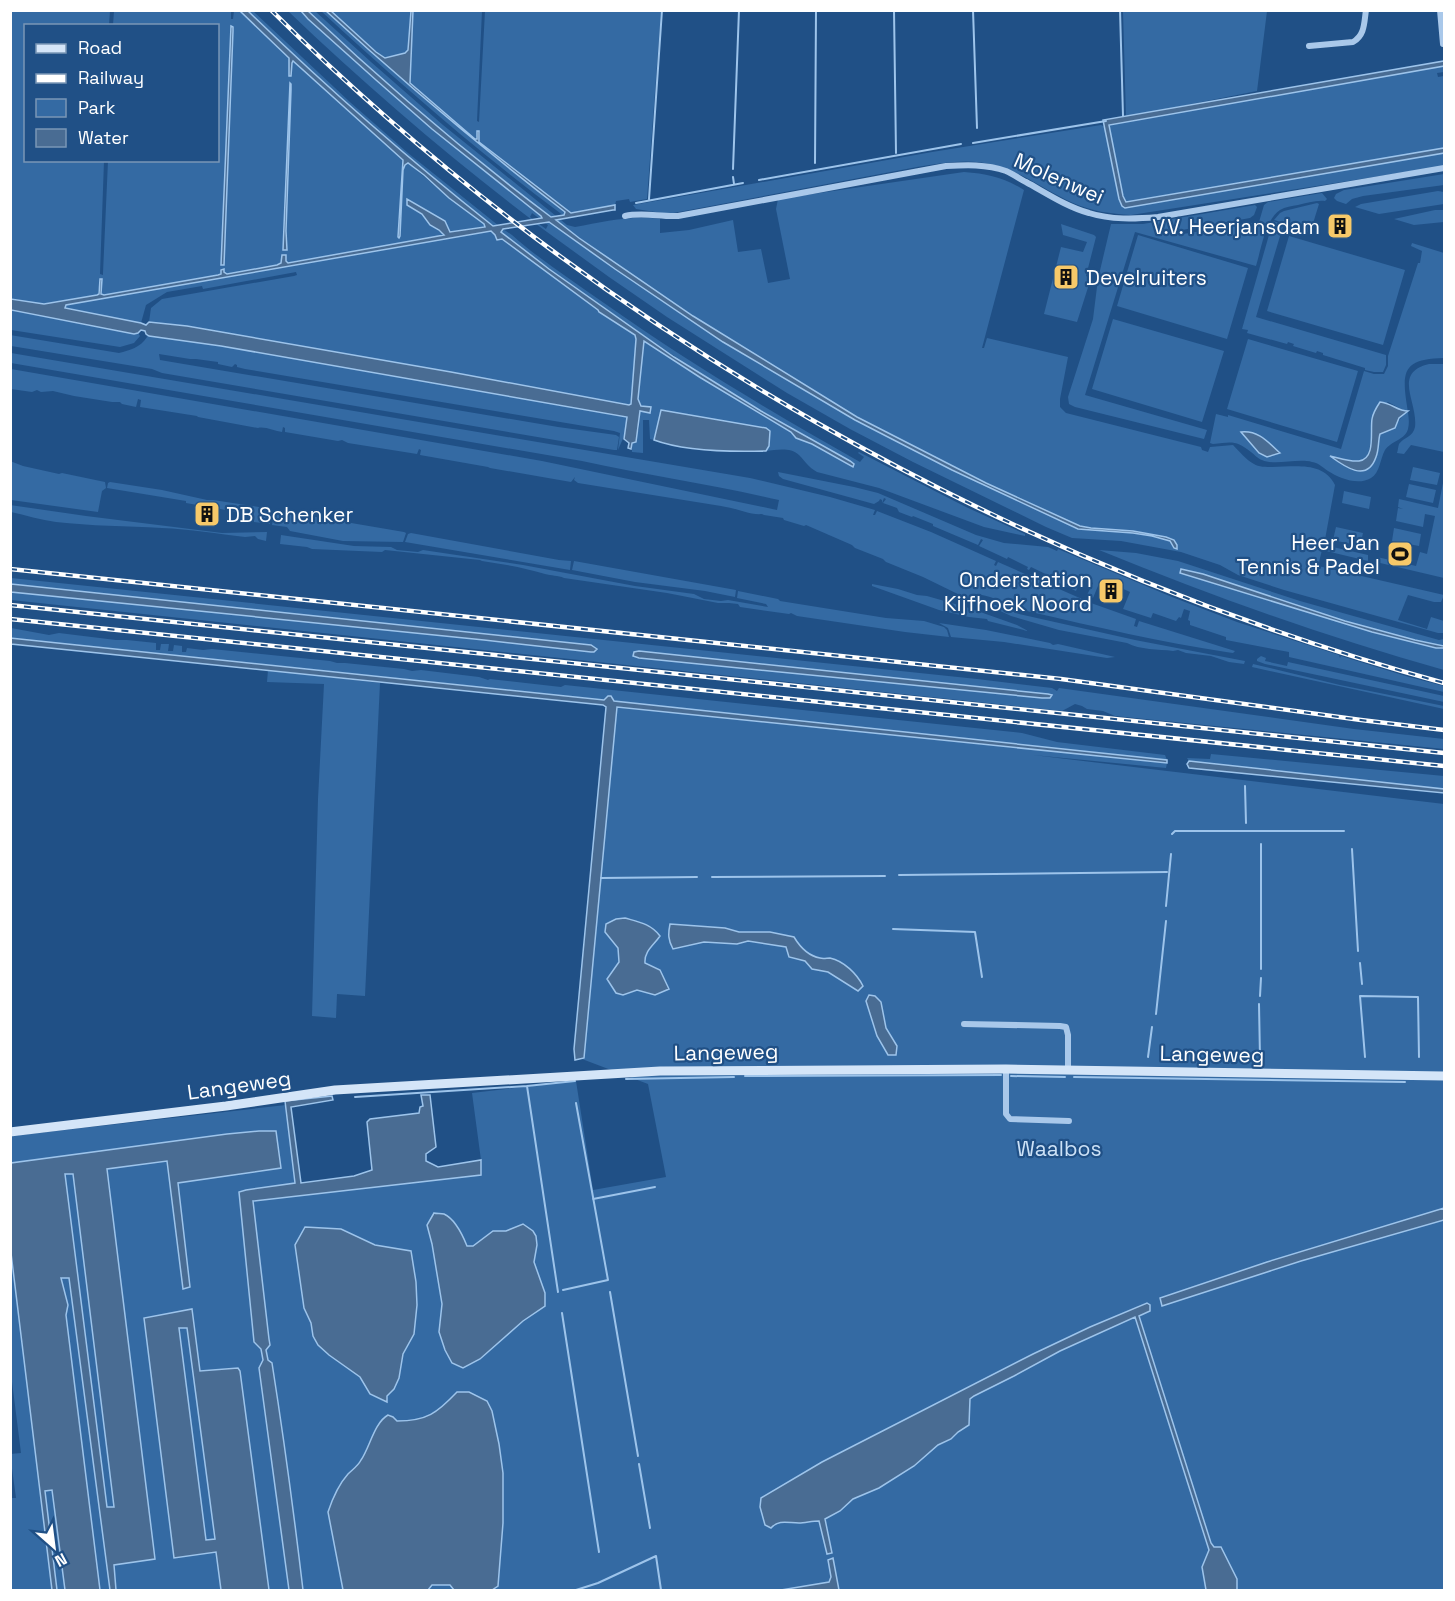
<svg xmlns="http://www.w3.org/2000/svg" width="1455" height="1601" viewBox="0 0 1455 1601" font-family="'Space Grotesk',sans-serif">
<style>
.green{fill:#346aa3;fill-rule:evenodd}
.water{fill:#496c93;stroke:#9dc4eb;stroke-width:1.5;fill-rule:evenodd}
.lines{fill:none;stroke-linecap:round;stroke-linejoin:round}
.stream{stroke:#9dc4eb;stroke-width:2}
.street{stroke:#a9c8ea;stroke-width:6}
.secondary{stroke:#d4e5f8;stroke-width:9}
.rail-casing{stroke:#fff;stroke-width:4.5}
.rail{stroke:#205086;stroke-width:2;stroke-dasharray:7;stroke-linecap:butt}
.labels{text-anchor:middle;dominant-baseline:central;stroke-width:4.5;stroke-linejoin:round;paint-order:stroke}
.street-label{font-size:21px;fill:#fff;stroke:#205086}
.poi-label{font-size:21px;fill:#fff;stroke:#205086;text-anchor:end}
.park-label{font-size:21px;fill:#cde2f7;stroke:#205086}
</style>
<rect width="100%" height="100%" fill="#205086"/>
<path class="green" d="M 10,11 L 110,11 L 109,25 L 26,26 L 26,160 L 104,161 L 100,274 L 103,275 L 103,273 L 108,161 L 218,160 L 218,26 L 113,25 L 114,11 L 231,11 L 231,19 L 233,19 L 234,11 L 240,11 L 289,58 L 292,63 L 293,61 L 403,160 L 399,237 L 403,170 L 405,165 L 408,163 L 449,198 L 485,224 L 485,227 L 450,232 L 436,216 L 431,214 L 407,199 L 407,205 L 422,214 L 430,225 L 445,235 L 288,263 L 282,255 L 281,263 L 277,265 L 226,274 L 221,270 L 221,273 L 218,275 L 104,295 L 101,294 L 102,279 L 100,279 L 98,295 L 41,304 L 11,299 Z
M 248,11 L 253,11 L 351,103 L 408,153 L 499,226 L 493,226 L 385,138 L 301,63 Z
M 288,11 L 301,11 L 308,19 L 376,80 L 432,129 L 541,216 L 542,218 L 540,219 L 532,213 L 530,217 L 534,220 L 532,220 C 447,155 365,85 288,11 Z
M 308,11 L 315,11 L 371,62 L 443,125 L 556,216 L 551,217 L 532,203 L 429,120 L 371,69 Z
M 321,11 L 326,11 C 403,82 482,148 565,212 L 564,216 C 479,153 399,83 321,11 Z
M 331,11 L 411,11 L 408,50 L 405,53 L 383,58 Z
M 413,11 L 482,11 L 477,121 L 479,122 L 485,11 L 661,11 L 647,199 L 630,202 L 629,199 L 616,201 L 615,205 L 571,213 L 479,142 L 480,132 L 475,139 L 409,83 Z
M 1123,11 L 1267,11 L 1257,91 L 1126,117 Z
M 1444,66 L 1444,72 L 1437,73 L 1438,77 L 1444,76 L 1444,148 L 1126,202 L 1124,200 L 1109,124 Z
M 1101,125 L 1105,127 L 1125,208 L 1444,153 L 1444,166 L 1131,215 C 1111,214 1091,211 1073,203 C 1046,191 1023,172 994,165 C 968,158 943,163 917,167 L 668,214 L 636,209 L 633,205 L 932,152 Z
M 964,172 C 988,174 1003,177 1024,190 L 982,348 L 984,348 L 987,338 L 1068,357 L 1060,399 L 1060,407 L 1066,413 L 1201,447 L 1202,450 L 1208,452 L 1210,447 L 1233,445 C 1239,451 1246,460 1254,464 C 1258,467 1267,467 1272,467 C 1295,467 1323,461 1335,485 L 1324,545 L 1368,555 L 1368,561 L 1322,550 L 1318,566 L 1444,595 L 1441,602 L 1434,602 L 1408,595 L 1398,620 L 1427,629 L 1431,617 L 1444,621 L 1444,633 L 1438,633 L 1284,590 L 1238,575 L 1220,565 L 1181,552 L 1121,541 L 1072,538 L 1046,527 L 913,462 L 850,429 L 787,393 L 667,317 L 609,277 L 536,224 L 539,224 L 546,229 L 548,225 L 545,223 L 549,222 L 551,223 L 615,269 L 723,342 L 855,420 L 952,466 L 857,417 L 738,345 L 646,285 L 579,238 L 556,220 L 560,219 L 567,225 L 575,227 C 604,222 631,215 660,219 L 660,233 L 689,230 L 733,220 L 738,252 L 761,249 L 768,283 L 790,279 L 776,209 L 778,199 Z
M 1444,174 L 1444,185 L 1363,196 L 1352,199 L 1346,204 L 1337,201 L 1334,198 L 1336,194 L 1344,190 Z
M 1438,191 L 1444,192 L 1444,204 L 1379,214 L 1355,207 L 1361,204 Z
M 1322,193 L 1327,199 L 1325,201 C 1316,200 1307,203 1298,205 C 1292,206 1285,207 1280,210 C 1265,220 1261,250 1256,266 L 1135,232 L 1085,395 L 1207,430 L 1204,439 L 1075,407 L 1069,404 L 1068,397 L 1093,319 L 1098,279 L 1111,224 L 1143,224 L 1255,205 L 1257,207 L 1254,215 L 1250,218 L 1182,230 L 1183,234 L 1259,222 L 1264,205 L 1268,202 Z
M 1317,203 L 1319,204 L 1310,233 L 1303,231 L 1304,225 L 1292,222 L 1290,227 C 1284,225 1280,221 1274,220 L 1280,213 L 1284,211 Z
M 1435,210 L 1444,210 L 1444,222 L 1414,225 L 1394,219 Z
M 1273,221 L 1282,224 L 1283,226 L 1256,317 L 1386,355 L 1386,365 L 1383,372 L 1374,372 L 1365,370 L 1365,368 L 1323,355 L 1323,353 L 1317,351 L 1316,353 L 1293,346 L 1294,344 L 1288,342 L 1287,344 L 1247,333 L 1248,330 L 1242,329 Z
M 1061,224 L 1094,235 L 1096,237 L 1086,276 L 1091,278 L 1077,322 L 1044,314 L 1061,247 L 1083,252 L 1087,242 L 1063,235 Z
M 501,229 L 503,229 L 512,235 C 540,260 573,281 604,303 C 686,361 773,413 860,462 L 864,457 L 858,453 L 859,452 L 966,507 L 1025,534 L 1025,536 L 984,527 L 879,488 L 817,472 C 808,467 806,462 799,455 C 790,447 777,450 766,451 L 769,446 L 770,432 L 661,410 L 654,440 L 650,439 L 649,420 L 643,420 L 643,453 L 632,452 L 632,443 L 639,429 L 640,411 L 650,408 L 641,406 L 638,399 L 644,341 L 751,409 L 791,432 L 796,438 L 812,444 L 853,467 L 850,461 C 767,416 686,366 609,311 C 573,286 537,261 502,234 Z
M 491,231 L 496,235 L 497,240 L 502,239 L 598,310 L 599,312 L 635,335 L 636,338 L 631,404 L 629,405 L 451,372 L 187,326 L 149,322 L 151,308 L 162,299 L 294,276 L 297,275 L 296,272 L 203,289 L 202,286 L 167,292 L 146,305 L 141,323 L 64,308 L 66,305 Z
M 1138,235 L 1248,268 L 1227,339 L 1117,306 Z
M 1289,236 L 1405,270 L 1383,345 L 1267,311 Z
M 1412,243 L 1444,253 L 1444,358 C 1405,359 1401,369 1407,406 C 1408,414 1410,421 1408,429 C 1405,440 1391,441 1385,450 C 1380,459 1380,473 1371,478 C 1358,486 1339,478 1328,471 C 1322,467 1319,463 1312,462 C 1297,458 1275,466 1262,460 C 1258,459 1254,454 1251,452 C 1236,440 1232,442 1213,444 L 1210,443 L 1216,414 L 1228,417 L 1228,415 L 1341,449 L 1364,371 L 1374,374 L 1384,374 L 1388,366 L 1388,356 L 1418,263 L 1420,263 L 1422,251 L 1411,246 ZM 1388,402 L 1407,412 C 1401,416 1401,418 1397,424 C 1393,430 1387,431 1380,434 L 1377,456 L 1352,470 L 1332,457 C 1341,459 1352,463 1361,461 C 1373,458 1371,428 1372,417 Z
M 10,310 L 134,334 L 138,333 L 140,336 L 134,343 L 120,347 L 11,330 Z
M 1113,319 L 1224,351 L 1202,422 L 1092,389 Z
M 146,334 L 149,336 L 221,346 L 627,417 L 625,434 L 618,450 L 620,433 L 614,431 L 245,369 L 237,367 L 237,365 L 235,364 L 232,367 L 218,364 L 218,362 L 196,359 L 190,359 L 159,354 L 160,360 L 558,427 L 616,435 L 619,437 L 617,450 L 614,450 L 162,373 L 152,369 L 11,346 L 10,335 L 119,353 C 130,350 140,348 147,337 Z
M 1248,339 L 1358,371 L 1337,442 L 1227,409 Z
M 11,353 L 750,478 L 830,497 L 875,510 L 873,515 L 875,515 L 877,511 L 931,532 L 996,561 L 994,565 L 996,566 L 998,562 L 1091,603 L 1136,619 L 1134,626 L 1137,627 L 1139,621 L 1235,651 L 1233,653 L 1226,652 C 1161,642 1096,627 1031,612 C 1012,608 994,595 974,594 L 975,597 L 977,598 L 1019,614 L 1135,640 L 1245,661 L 1244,664 L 1229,662 L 1211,656 L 1186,653 L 1178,650 L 1173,651 C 1158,649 1140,650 1127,643 L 1059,630 L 1011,616 L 994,608 L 966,598 L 923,577 L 886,562 L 883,559 L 855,548 L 852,545 L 806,525 L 804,526 L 784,520 L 783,518 L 764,515 L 762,514 C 751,515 741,510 731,508 C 728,507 724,507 721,506 L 578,483 L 574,480 L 575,477 L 571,482 L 490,468 L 488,467 L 420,455 L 421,450 L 419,449 L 417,454 L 348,443 L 342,440 L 338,441 L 285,432 L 285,428 L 283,427 L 282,432 C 275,431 264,426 258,428 L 198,417 L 197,416 L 140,407 L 141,400 L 138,399 L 136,407 L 122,404 L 120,402 L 112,402 L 74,396 L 53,391 L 41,392 L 37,390 L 32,392 L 11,389 L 11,369 L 542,461 L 777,510 L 779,500 C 714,485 647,475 582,461 L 11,363 Z
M 1429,364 L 1444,364 L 1444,452 L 1411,445 L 1404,454 L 1397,453 C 1398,450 1398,447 1399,444 C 1404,437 1413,437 1415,427 C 1418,402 1392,373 1429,364 Z
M 10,461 L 23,466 L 59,474 L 62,473 L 105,482 L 106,488 L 102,491 L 98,512 L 11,500 Z
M 1413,467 L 1440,473 L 1437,485 L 1410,480 Z
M 778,472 L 854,487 L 878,493 L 976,535 L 1004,543 L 1048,547 L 1057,551 L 1058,549 L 1172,597 L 1237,622 L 1339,655 L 1340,658 L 1341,656 L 1409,677 L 1444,686 L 1444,692 L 1289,657 L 1289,652 L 1226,640 L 1226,637 L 1190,625 L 1190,621 L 1188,620 L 1190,611 L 1184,609 L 1181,618 L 1179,617 L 1176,621 L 1153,613 L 1151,618 L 1123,609 L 1130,592 L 1108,582 L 1108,581 L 1106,579 L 1105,581 L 1100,581 L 1093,598 L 1087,595 L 1093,583 L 1090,581 L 1091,576 L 1088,580 L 1073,574 L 1069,584 L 1072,580 L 1079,583 L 1076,591 L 1056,582 L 1056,579 L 1031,567 L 1029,570 L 1027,569 L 1028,567 L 1008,557 L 1007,559 L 979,546 L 983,540 L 981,539 L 978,545 L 933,526 L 933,524 L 913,516 L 912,517 L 899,512 L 897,508 L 883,503 L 886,499 L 884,498 L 882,503 L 882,500 L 880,499 L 879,501 L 874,504 L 783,479 L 779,476 Z
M 1444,478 L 1444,578 L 1376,562 L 1377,557 L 1416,566 L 1420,552 L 1427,554 L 1435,516 L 1425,514 L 1423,527 L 1396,521 L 1398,508 L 1403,509 L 1398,507 L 1399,499 L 1438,508 Z
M 110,482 L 162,490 L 207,500 L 213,500 L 272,509 L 270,524 L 254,522 L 254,515 L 186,503 L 186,501 L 107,488 L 108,483 Z
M 1409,484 L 1436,490 L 1433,503 L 1406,497 Z
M 1344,491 L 1371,497 L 1369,509 L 1342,503 Z
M 10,505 L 86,516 L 222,533 L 267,532 L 266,541 L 258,539 L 255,536 L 245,537 C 218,534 190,529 162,528 C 126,526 91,526 56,522 C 41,520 25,515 11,512 Z
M 275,510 L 404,532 L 406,533 L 403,542 L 343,541 L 290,531 L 287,527 L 272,525 Z
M 1336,527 L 1363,533 L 1360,546 L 1333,540 Z
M 1394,528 L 1421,534 L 1419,546 L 1392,541 Z
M 411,533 L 559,560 L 571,561 L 570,570 L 405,542 L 408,534 Z
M 281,535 L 354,546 L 391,547 L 397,550 L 418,552 L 423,550 L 523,565 L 635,586 L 694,594 L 704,599 L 721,601 L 728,600 L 768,607 L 766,604 L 737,598 L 738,591 L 778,599 L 780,601 L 886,618 L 924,621 L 944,627 L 947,630 L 949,637 L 905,632 L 797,616 L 791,613 L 789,614 L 740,607 L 738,604 L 729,603 L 718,603 L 667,593 L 564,578 C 558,575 551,576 545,574 C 525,568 503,564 482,561 L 480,560 L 385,550 L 382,552 L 312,549 L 307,547 L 280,544 Z
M 1099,550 L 1136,553 L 1178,561 L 1300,601 L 1439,640 L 1444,639 L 1444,670 C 1326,637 1212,596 1099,550 Z
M 574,561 L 736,590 L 735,597 L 705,591 L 635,582 L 572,570 Z
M 11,578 L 977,679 L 1052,688 L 1057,691 L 1059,688 L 1354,729 L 1444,739 L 1444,749 L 1115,716 L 1103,711 L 1087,709 L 1082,706 L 1075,704 L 1062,711 L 11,600 Z
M 872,584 L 898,589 L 917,595 L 927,596 L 969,608 L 1017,625 L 1028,631 L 988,621 L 987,619 L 969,617 L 939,610 L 872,586 Z
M 939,623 L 986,630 L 1050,643 L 1053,645 L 1058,644 L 1115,657 L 1107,658 L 1004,642 L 951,637 L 948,628 Z
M 11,628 L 49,635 L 59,633 L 116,640 L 127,640 L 156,643 L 156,650 L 160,650 L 161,644 L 169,644 L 168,651 L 173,651 L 174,645 L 182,646 L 182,652 L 186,652 L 187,648 L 203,650 L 212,649 L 330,661 L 337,663 L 345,663 L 404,669 L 412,671 L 421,670 L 479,677 L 488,680 L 490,679 L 561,687 L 565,685 L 1022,733 L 1057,742 L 1165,755 L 1167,760 L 613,701 L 608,696 L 605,700 L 11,638 Z
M 1261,656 L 1266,658 L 1265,661 L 1287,666 L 1288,662 L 1444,696 L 1444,702 L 1265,664 L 1257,661 L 1257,659 Z
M 1253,664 L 1340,685 L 1444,706 L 1444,709 L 1252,667 Z
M 268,670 L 380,683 L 365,996 L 337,994 L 336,1018 L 312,1016 L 318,799 L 324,684 L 267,682 Z
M 613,704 L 733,719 L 1167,763 L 1166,768 L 1033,755 L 1444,804 L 1444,1590 L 11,1590 L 11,1498 L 16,1498 L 10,1454 L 21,1453 L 10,1366 L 11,1136 L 286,1105 L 295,1183 L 353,1189 L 481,1175 L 481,1160 L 472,1093 L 576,1081 L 593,1190 L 666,1177 L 648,1084 L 582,1059 Z
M 1211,754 L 1444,776 L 1444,789 L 1189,761 L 1187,758 L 1210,759 Z"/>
<path class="water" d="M 240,11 L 248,11 C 326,87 407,158 493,226 L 542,218 L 541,216 L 432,129 L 376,80 L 308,19 L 301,11 L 308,11 C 385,84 466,153 551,217 L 564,215 L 565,212 C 482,148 403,82 326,11 L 331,11 L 376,52 L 385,58 L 405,53 L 408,50 L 411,11 L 413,11 L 410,83 L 475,139 L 477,139 L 477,131 L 479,131 L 479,142 L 571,213 L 615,205 L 615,210 L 613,210 L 556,220 L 579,238 L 693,316 L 857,417 L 986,483 L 1080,526 L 1091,528 L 1133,531 L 1166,537 L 1174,540 L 1177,545 L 1177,549 L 1174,548 L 1170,541 L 1152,536 L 1133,533 L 1078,529 L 952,470 L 855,420 L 723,342 L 615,269 L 549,222 L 503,229 L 501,232 L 549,269 L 674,357 L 761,411 L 850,461 L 854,464 L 853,467 L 812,444 L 796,438 L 791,432 L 701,378 L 644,341 L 638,399 L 641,406 L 651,407 L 650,413 L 640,411 L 636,442 L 632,443 L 631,449 L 628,448 L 629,443 L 624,439 L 627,417 L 221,346 L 149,336 L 146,334 L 145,331 L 141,330 L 138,333 L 134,334 L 11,310 L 11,299 L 44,304 L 97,295 L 99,294 L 100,279 L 102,279 L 101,294 L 104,295 L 218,275 L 221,274 L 221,270 L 224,269 L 224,272 L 227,274 L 277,265 L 281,263 L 282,255 L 286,255 L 286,261 L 288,263 L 444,235 L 439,230 L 430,225 L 422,214 L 407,205 L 407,199 L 445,221 L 450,232 L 485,227 L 484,224 L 449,198 L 424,175 L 408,163 L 405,165 L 403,170 L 400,236 L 399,238 L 398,237 L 403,160 L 293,61 L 292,63 L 291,76 L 289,76 L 289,58 ZM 491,231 L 495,235 L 497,240 L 502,239 L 598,310 L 599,312 L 635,335 L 636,339 L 631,404 L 629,405 L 451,372 L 187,326 L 149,322 L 146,325 L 141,323 L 65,308 L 66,305 Z
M 231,26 L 233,27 L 233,31 L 224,265 L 221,265 Z
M 1444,61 L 1444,66 L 1109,125 L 1123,196 L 1126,202 L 1444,148 L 1444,153 L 1125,208 L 1122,206 L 1119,199 L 1103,120 Z
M 290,83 L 291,84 L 291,90 L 286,231 L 287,250 L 283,250 Z
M 1380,402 C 1392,403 1397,411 1408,411 L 1399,418 L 1395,428 L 1380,434 C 1378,441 1379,450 1376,457 C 1367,483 1345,467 1330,456 C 1339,458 1350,462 1359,461 C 1376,459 1370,431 1372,419 C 1373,413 1376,408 1380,402 Z
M 661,410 L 766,428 L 770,431 L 769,446 L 766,451 C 733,452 684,451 654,440 Z
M 1241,432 C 1258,430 1268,442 1280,453 L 1267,457 L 1259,453 Z
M 1181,569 L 1203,574 L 1345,621 L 1415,640 L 1444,646 L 1444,648 L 1436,648 L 1372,632 L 1180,573 Z
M 11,584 L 591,645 L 597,649 L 594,652 L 591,652 L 484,640 L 11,592 Z
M 10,638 L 604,700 L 608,696 L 611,696 L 614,701 L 1167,760 L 1167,763 L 617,707 L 584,1058 L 575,1060 L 574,1049 L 606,707 L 603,705 L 11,644 Z
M 639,651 L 1048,694 L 1052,695 L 1050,698 L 1042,698 L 639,658 L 633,656 L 634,652 Z
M 1189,761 L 1444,789 L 1444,793 L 1189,768 L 1187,764 Z
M 625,918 C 639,922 651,924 660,936 C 654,945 644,951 645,963 L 660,970 L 669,989 L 655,995 L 637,990 L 623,995 L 616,993 L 607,979 L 619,962 L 618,948 L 605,932 L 606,924 L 616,919 Z
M 670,924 L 725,928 L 739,932 L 770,932 L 794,937 C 800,947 809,956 820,958 C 823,959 827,958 830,958 C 844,961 857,974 863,986 L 858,991 L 828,972 L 812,969 L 805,961 L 789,957 L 786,947 L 748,941 L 737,944 L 704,942 L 673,949 C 668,940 668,934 670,924 Z
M 869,995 L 875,996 L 881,1002 L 886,1028 L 897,1046 L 896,1055 L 888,1055 L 877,1036 L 866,1001 Z
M 421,1095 L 430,1095 L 436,1147 L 426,1154 L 426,1161 L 438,1167 L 481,1160 L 481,1175 L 253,1201 L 269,1339 L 270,1345 L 266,1350 L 268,1360 L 272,1363 C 284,1439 294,1514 303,1590 L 289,1590 L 259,1368 L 263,1360 L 261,1349 L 254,1342 L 239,1192 L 246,1190 L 295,1183 L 285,1101 L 332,1096 L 333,1100 L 291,1107 L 301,1183 L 354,1176 L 372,1170 L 367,1122 L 370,1119 L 419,1113 L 420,1107 L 423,1106 Z
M 259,1131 L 276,1131 L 281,1168 L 178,1183 L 190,1287 L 183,1289 L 167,1161 L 107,1169 L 155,1559 L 114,1565 L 116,1590 L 110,1590 L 69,1278 L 61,1278 L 68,1305 L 66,1315 L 100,1590 L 65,1590 L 52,1490 L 45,1491 L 57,1590 L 52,1590 L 11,1253 L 11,1163 L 227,1134 ZM 65,1174 L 73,1174 L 114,1507 L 107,1507 Z
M 1444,1208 L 1444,1220 L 1301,1261 L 1162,1306 L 1160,1298 L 1267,1262 Z
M 434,1213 C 437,1214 441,1213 444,1214 C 455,1219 463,1236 467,1246 L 473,1246 L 493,1231 L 506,1231 L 523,1224 L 533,1231 L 536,1236 L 537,1245 L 534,1262 L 545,1293 L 545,1306 L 523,1321 L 480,1359 L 463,1368 L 452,1363 L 445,1350 L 439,1332 L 442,1304 L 432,1244 L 427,1225 Z
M 305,1227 L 341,1229 L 375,1245 L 411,1251 L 416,1282 L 417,1305 L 414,1334 L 403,1354 L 399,1378 L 394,1389 L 387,1396 L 387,1402 L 370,1394 L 360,1377 L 329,1355 L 318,1345 L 313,1336 L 311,1323 L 304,1308 L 295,1245 Z
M 1147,1303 L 1150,1305 L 1150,1311 L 1139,1316 L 1211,1543 L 1214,1547 L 1221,1547 L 1237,1579 L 1237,1590 L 1206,1590 L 1202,1567 L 1209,1550 L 1135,1317 L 1060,1351 L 1014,1376 L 974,1396 L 970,1399 L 969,1425 L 958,1432 L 951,1439 L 938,1445 L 914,1466 L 879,1488 L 853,1499 L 840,1511 L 825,1519 L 832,1553 L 827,1554 L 819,1521 C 812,1521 805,1523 799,1523 C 788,1523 779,1519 771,1528 L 765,1525 L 760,1507 L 761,1498 L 822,1462 L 1033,1354 L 1090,1327 Z
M 192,1309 L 200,1371 L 238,1368 L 240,1371 L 269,1590 L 221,1590 L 216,1552 L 174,1558 L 144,1318 ZM 179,1328 L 187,1328 L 215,1539 L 206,1540 Z
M 457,1392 L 469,1392 L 487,1401 L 492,1411 L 499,1444 L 503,1473 L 503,1523 L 498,1586 L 492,1590 L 454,1590 L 450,1585 L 432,1585 L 428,1590 L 343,1590 L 328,1512 C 332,1500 339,1484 348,1474 C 353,1469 358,1466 361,1460 C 370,1447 374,1423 388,1415 L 393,1417 L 397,1421 C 427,1421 437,1413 457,1392 Z
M 833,1558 L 839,1590 L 781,1590 L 829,1582 L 831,1577 L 828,1560 Z"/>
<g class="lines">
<path class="stream" d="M 894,10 L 896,153
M 973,10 L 977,128
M 1120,10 L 1123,116
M 973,143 L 1106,121
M 815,163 L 816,10
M 733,169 L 739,10
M 733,177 L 734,184
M 759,180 L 961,144
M 649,199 L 662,10
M 636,203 L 743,183
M 1245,786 L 1246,823
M 1172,834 L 1175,831 L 1344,831
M 1261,844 L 1261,969
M 1352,849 L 1358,951
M 899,875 L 1167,872
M 712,877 L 885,876
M 601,878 L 697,877
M 1166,906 L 1171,854
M 893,929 L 975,932 L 982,977
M 1360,963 L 1362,984
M 1260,996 L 1261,978
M 1259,1004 L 1260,1058
M 1156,1014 L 1166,921
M 1148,1057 L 1152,1027
M 1365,1057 L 1360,996 L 1418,997 L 1419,1057
M 745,1076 L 1001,1075
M 1011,1076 L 1065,1077
M 1074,1077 L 1405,1082
M 626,1079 L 734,1077
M 527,1086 L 558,1292
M 355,1097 L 527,1086 L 575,1081
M 593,1199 L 655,1187
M 563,1290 L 608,1280 L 576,1103
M 610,1292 L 638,1456
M 562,1313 L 599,1552
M 639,1464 L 650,1528
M 576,1590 L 598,1583 L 656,1556 L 661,1590"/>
<path class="street" d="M 1440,10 L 1443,44
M 1309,46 L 1353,42 C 1365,35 1364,23 1366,10
M 625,216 C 643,212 660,217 678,216 L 946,166 C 966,165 986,164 1006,171 C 1013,174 1020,179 1026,182 C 1046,193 1067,207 1089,213 C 1111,220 1135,219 1158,217 L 1444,168
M 964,1024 L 1060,1026 L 1066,1027 L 1068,1035 L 1068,1070
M 1006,1069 L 1006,1114 L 1010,1119 L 1069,1121"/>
<path class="secondary" d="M 10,1132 L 226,1106 L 335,1090 L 660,1071 L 1006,1069 L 1444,1076"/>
<g class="rail-casing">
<path id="rail" d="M 271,10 C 596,331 1005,562 1444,683
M 10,569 L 1061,679 L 1361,720 L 1444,730
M 10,605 L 1444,753
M 10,619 L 1444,766"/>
</g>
<use href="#rail" class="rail"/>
</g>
<defs>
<g id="building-square" transform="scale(1.35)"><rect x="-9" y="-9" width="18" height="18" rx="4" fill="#f7c969" stroke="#205086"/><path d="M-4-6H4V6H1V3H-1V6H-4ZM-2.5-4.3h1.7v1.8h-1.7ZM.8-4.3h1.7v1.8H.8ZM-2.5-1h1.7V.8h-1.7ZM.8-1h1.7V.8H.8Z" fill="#111"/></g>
<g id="stadium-square" transform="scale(1.35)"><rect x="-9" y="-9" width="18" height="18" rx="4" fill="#f7c969" stroke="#205086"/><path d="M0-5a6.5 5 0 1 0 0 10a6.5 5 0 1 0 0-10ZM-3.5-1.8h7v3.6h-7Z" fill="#111"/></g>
</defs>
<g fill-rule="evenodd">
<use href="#building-square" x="1340" y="226"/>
<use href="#building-square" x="1066" y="277"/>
<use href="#building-square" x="207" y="514"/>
<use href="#stadium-square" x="1400" y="554"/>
<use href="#building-square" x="1111" y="591"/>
</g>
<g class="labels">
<g class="street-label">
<text transform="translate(1059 178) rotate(24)">Molenwei</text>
<text transform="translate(726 1052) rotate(-1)">Langeweg</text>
<text transform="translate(1212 1054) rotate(1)">Langeweg</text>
<text transform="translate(239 1085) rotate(-8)">Langeweg</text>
</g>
<g class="poi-label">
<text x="1320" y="226">V.V. Heerjansdam</text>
<text x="1086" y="277" text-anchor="start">Develruiters</text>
<text x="226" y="514" text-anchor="start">DB Schenker</text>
<text x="1380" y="542">Heer Jan<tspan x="1380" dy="24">Tennis &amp; Padel</tspan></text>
<text x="1092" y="579">Onderstation<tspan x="1092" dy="24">Kijfhoek Noord</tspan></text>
</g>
<g class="park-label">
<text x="1059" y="1148">Waalbos</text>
</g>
</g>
<rect width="1455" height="1601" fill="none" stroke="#ffffff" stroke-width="24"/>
<rect x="24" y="24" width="195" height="138" fill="#205086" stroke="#7996b6" stroke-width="1.5"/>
<rect x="36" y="44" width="30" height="9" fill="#d4e5f8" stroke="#7996b6" stroke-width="1.5"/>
<text x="78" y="54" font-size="18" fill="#ffffff">Road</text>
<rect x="36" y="74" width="30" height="9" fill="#ffffff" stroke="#7996b6" stroke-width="1.5"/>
<text x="78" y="84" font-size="18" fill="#ffffff">Railway</text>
<rect x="36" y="99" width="30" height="18" fill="#346aa3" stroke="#7996b6" stroke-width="1.5"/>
<text x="78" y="114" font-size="18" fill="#ffffff">Park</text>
<rect x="36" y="129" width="30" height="18" fill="#496c93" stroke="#7996b6" stroke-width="1.5"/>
<text x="78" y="144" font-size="18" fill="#ffffff">Water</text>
<g transform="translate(54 1547) rotate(152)" stroke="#205086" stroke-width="4.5" paint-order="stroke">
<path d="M0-4.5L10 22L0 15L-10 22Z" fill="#ffffff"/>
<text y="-9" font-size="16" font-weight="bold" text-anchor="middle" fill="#ffffff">N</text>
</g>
</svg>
